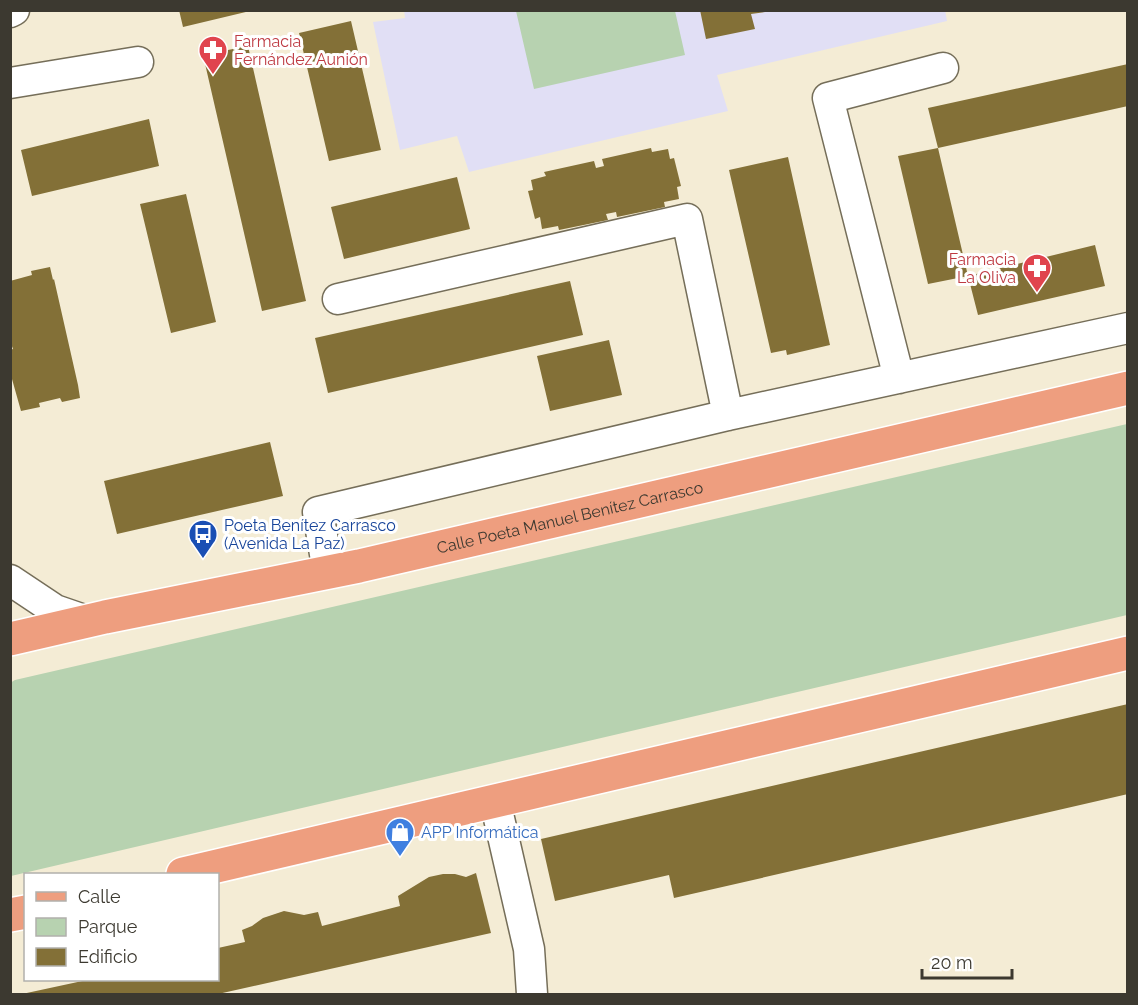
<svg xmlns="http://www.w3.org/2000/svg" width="1138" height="1005" viewBox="0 0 1138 1005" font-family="Raleway,sans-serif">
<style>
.education{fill:#e1dff5}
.green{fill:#b7d2b0}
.building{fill:#837037}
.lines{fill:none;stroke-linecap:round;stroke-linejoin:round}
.minor-casing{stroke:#756e59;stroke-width:33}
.major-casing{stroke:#fff;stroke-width:36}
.minor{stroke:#fff;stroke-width:30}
.major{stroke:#ee9e7f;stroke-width:33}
.labels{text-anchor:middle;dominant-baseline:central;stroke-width:6;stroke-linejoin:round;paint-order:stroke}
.health-label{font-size:16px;fill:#be3a42;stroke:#fff;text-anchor:start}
.street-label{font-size:16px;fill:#3c3930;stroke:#fff}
.transit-label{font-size:16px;fill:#164399;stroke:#fff;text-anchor:start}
.shop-label{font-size:16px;fill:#366cbe;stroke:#fff;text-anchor:start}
</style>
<rect width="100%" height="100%" fill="#f4ecd5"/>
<path class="education" d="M 404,10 L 945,10 L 947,21 L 717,75 L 728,111 L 469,172 L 457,136 L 400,150 L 373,22 L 405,18 Z"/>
<path class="green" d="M 516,11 L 675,11 L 685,55 L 534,89 Z
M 1127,424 L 1127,615 L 11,876 L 10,683 L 15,680 Z"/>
<path class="building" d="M 179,10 L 250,10 L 250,11 L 183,27 Z
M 700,10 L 765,10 L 765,12 L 751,14 L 755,29 L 706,39 Z
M 351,21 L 381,150 L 329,161 L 299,33 Z
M 248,46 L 306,301 L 262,311 L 203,55 Z
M 1128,64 L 1128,106 L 938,148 L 968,276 L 928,284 L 898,156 L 938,148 L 928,108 Z
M 149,119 L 159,166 L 32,196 L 21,150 Z
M 651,148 L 652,152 L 668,149 L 670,159 L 674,158 L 681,186 L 677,187 L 679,199 L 664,202 L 665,207 L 617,217 L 616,212 L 606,214 L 608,220 L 559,230 L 558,226 L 542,229 L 540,217 L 535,219 L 528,191 L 533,190 L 531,180 L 546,176 L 544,172 L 594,161 L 596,168 L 604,166 L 602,159 Z
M 788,157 L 830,345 L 787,355 L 786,350 L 771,353 L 729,170 Z
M 457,177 L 470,229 L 344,259 L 331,207 Z
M 186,194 L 216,322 L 171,333 L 140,204 Z
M 1095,245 L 1105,286 L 978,315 L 968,276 Z
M 50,267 L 53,280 L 54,279 L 78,385 L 80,398 L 62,402 L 60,398 L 39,403 L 40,407 L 21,411 L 10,372 L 10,350 L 13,349 L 10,341 L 10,281 L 32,275 L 31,271 Z
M 570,281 L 583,335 L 328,393 L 315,338 Z
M 609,340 L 622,395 L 550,411 L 537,356 Z
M 270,442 L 283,496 L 117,534 L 104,481 Z
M 1128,704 L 1128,794 L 674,898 L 669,875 L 555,901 L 541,839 Z
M 476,873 L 491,933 L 218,994 L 22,994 L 87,980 L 218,980 L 218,948 L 245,942 L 242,930 L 252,926 L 263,918 L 284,911 L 304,915 L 318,912 L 322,926 L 400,906 L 398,896 L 429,877 L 443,874 L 455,874 L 466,877 Z"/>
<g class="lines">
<g class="minor-casing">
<path id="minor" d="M 10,12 L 14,10
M 10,83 L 138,62
M 338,299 L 687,219 L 728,415
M 899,378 L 828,98 L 943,68
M 328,572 L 318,512 L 728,415 L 1128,328
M 10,580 L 55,610 L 87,621
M 495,801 L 529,949 L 532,994"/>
</g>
<g class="major-casing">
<g id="major">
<path id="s1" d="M 10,639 L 105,617 L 359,566 L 1128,388"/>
<path d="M 183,874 L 1128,653"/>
<path d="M 10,915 L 26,912"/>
</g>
</g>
<use href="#minor" class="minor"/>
<use href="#major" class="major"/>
</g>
<defs>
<g id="pharmacy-pin" transform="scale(1.5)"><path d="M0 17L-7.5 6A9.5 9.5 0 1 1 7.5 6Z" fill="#e0444e" stroke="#fff"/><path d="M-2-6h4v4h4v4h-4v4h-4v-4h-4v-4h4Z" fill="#fff"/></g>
<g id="bus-pin" transform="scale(1.5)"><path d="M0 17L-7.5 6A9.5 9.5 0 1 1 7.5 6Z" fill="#1a4fb4" stroke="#fff"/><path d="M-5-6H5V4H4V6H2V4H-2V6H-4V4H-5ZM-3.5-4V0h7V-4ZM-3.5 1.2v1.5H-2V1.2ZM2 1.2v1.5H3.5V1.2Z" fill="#fff"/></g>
<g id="shop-pin" transform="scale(1.5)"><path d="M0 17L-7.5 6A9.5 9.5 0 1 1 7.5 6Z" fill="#3f7fe0" stroke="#fff"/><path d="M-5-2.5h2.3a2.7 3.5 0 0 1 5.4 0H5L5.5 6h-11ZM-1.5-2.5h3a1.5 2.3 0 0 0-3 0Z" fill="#fff"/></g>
</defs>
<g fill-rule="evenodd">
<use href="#pharmacy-pin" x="213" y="50"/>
<use href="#pharmacy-pin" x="1037" y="268"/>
<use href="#bus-pin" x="203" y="534"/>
<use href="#shop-pin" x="400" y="832"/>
</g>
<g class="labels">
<g class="health-label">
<text x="234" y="41">Farmacia<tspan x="234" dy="18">Fernández Aunión</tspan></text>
<text x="1016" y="259" text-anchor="end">Farmacia<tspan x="1016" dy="18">La Oliva</tspan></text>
</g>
<g class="street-label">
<text stroke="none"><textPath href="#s1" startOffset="573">Calle Poeta Manuel Benítez Carrasco</textPath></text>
</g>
<g class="transit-label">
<text x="224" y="525">Poeta Benítez Carrasco<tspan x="224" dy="18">(Avenida La Paz)</tspan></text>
</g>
<g class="shop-label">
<text x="421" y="832">APP Informática</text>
</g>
</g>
<rect width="1138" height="1005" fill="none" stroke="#3c3930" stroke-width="24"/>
<rect x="24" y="873" width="195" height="108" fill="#ffffff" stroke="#b1b0ac" stroke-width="1.5"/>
<rect x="36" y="892" width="30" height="9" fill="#ee9e7f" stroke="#b1b0ac" stroke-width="1.5"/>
<text x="78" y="903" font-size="18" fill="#3c3930">Calle</text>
<rect x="36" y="918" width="30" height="18" fill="#b7d2b0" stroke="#b1b0ac" stroke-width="1.5"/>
<text x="78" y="933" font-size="18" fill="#3c3930">Parque</text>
<rect x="36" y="948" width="30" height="18" fill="#837037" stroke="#b1b0ac" stroke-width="1.5"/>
<text x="78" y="963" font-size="18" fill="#3c3930">Edificio</text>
<path d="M922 969v9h90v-9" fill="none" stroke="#3c3930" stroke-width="3"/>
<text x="931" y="969" font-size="18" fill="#3c3930" stroke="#ffffff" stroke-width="4.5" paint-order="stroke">20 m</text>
</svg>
